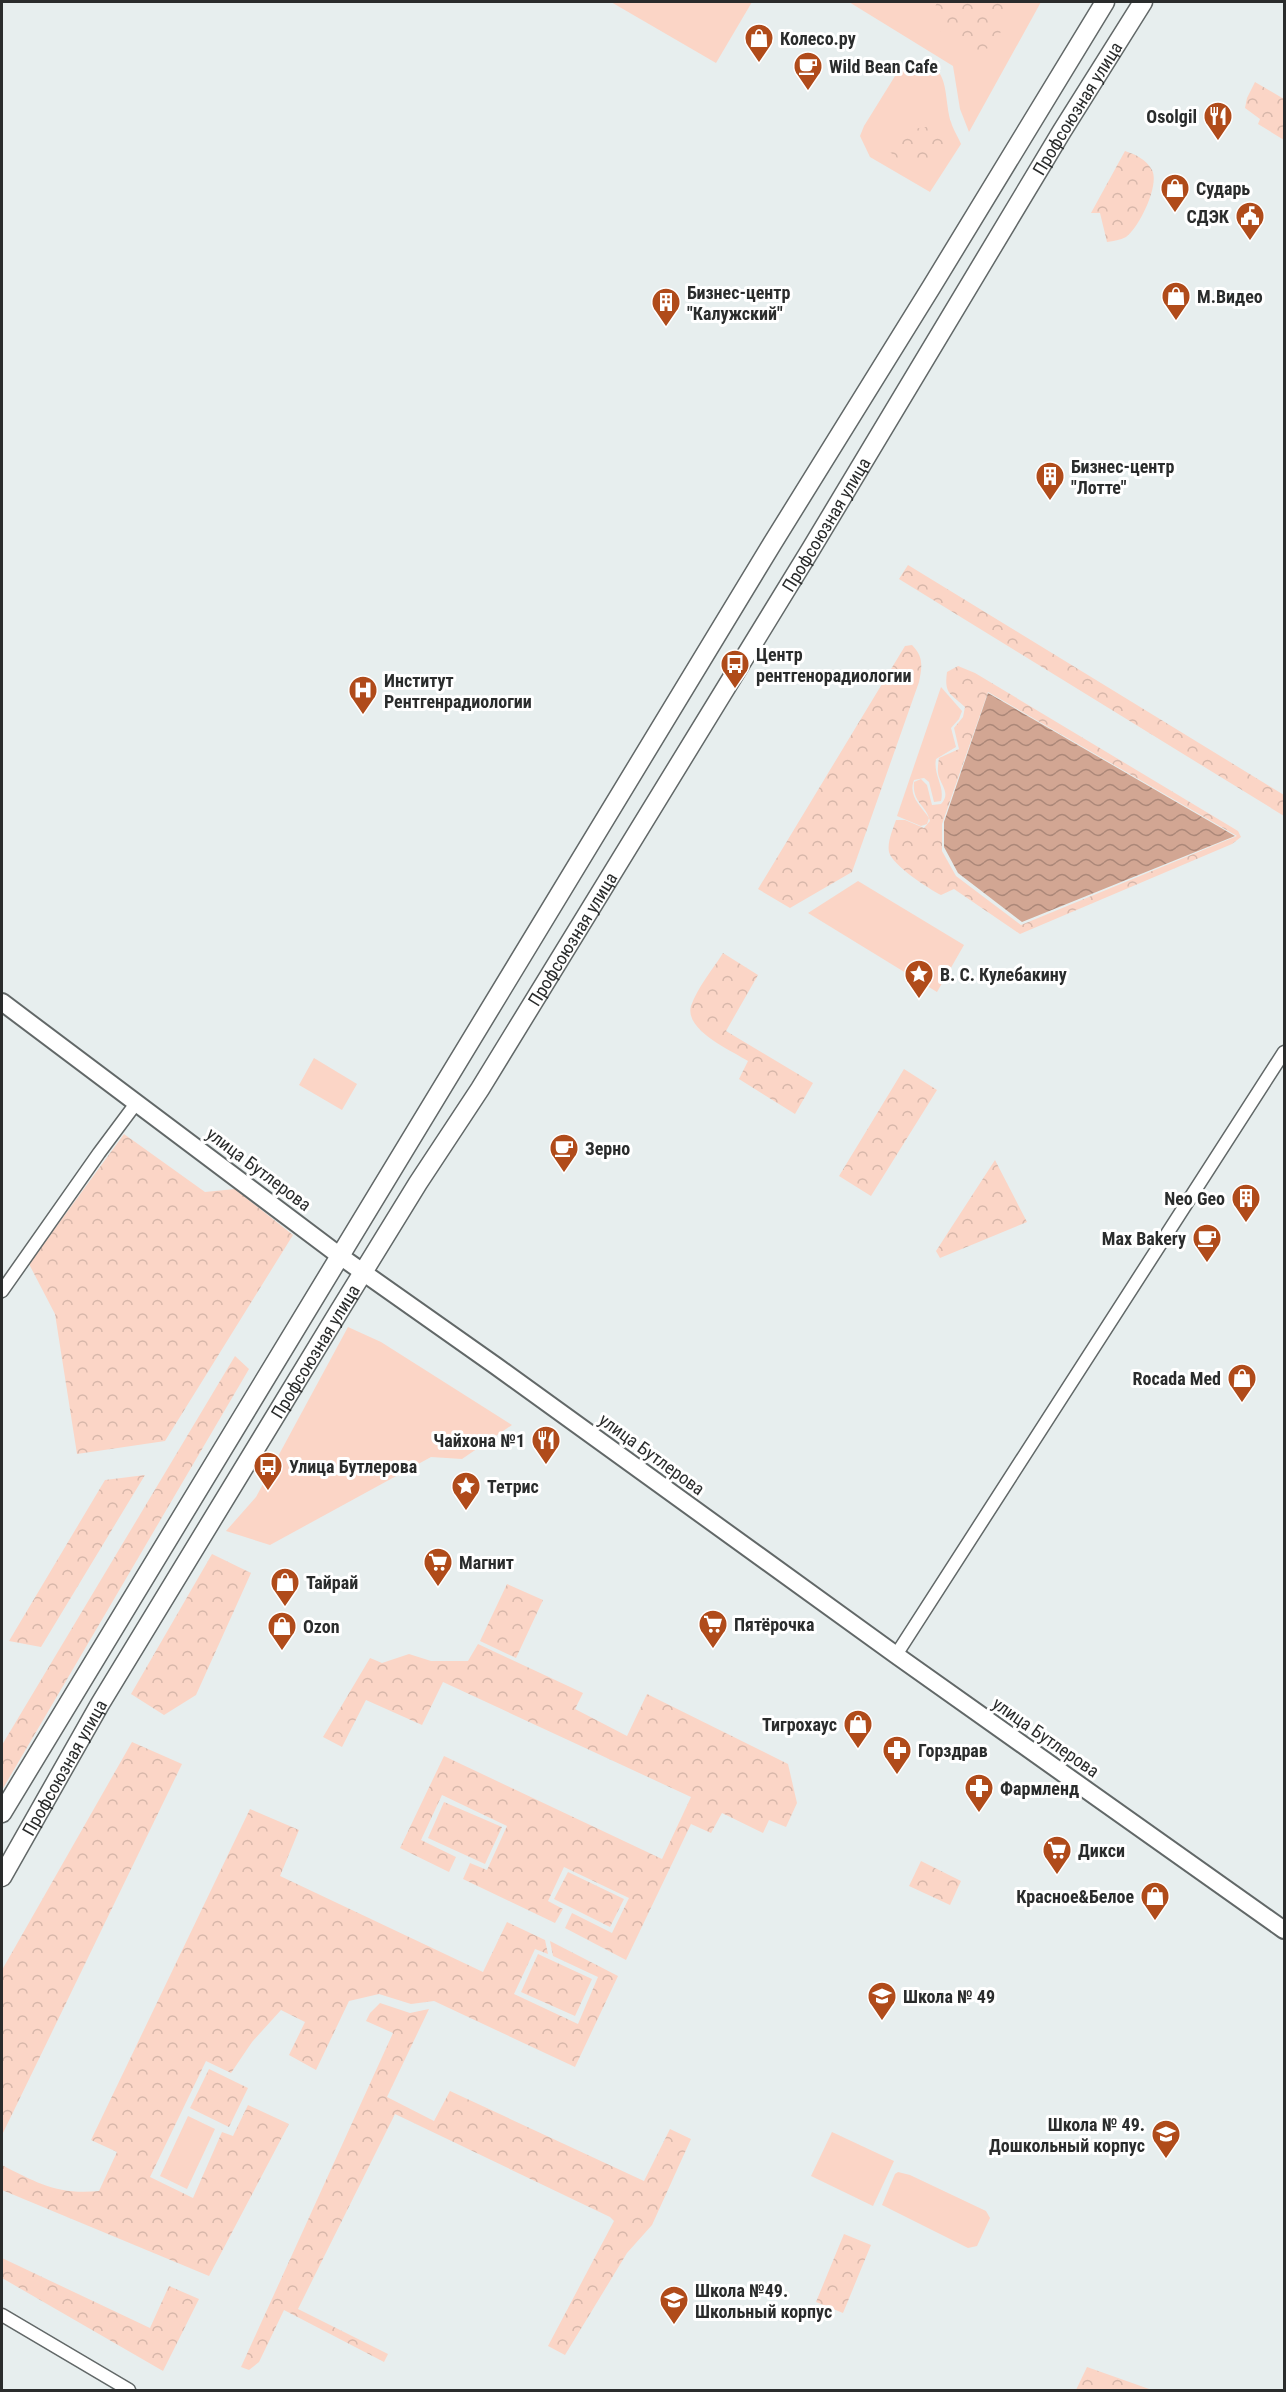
<svg xmlns="http://www.w3.org/2000/svg" width="1286" height="2392" viewBox="0 0 1286 2392" font-family="'Roboto Condensed',sans-serif">
<style>
.green{fill:#fbd5c6}
.forest{fill:url(#forest-crowns);fill-rule:evenodd}
.water{fill:url(#water-waves)}
.lines{fill:none;stroke-linecap:round;stroke-linejoin:round}
.street-casing{stroke:#626868;stroke-width:15}
.secondary-casing{stroke:#626868;stroke-width:20}
.primary-casing{stroke:#626868;stroke-width:21}
.street{stroke:#fff;stroke-width:12}
.secondary{stroke:#fff;stroke-width:16}
.primary{stroke:#fff;stroke-width:18}
.labels{text-anchor:middle;dominant-baseline:central;stroke-width:6;stroke-linejoin:round;paint-order:stroke}
.poi-label{font-size:18px;font-weight:bold;fill:#2a2c2c;stroke:#fff;text-anchor:start}
.street-label{font-size:18px;fill:#2a2c2c;stroke:#fff}
</style>
<defs>
<pattern id="forest-crowns" width="20" height="18" patternUnits="userSpaceOnUse" patternTransform="scale(1.5)"><rect width="20" height="18" fill="#fbd5c6"/><path d="M2 6a3 3 0 1 1 6 0M12 15a3 3 0 1 1 6 0" fill="none" stroke="#d7b7aa"/></pattern>
<pattern id="water-waves" width="16" height="10" patternUnits="userSpaceOnUse" patternTransform="scale(1.5)"><rect width="16" height="10" fill="#d2a693"/><path d="M0 5q4-4 8 0t8 0" fill="none" stroke="#ab8778"/></pattern>
</defs>
<rect width="100%" height="100%" fill="#e7eeee"/>
<path class="green" d="M 611,2 L 752,2 L 716,63 Z
M 849,2 L 1041,2 L 969,132 L 960,109 L 953,66 Z
M 913,62 C 952,61 943,97 951,122 C 953,129 958,137 961,144 L 930,192 L 870,157 L 860,136 L 864,126 L 900,68 Z
M 941,687 L 962,711 L 959,719 L 951,728 L 956,747 L 936,759 C 933,775 945,786 941,801 L 934,802 L 929,782 L 924,778 L 914,780 C 908,796 920,805 929,818 L 927,824 L 921,826 L 897,816 Z
M 858,881 L 964,945 L 937,992 L 808,913 Z
M 314,1058 L 357,1084 L 342,1110 L 299,1085 Z
M 348,1327 L 381,1342 L 512,1425 L 462,1459 L 431,1457 L 270,1545 L 226,1531 L 256,1497 Z
M 188,2116 L 215,2129 L 187,2189 L 160,2176 Z
M 832,2132 L 894,2161 L 873,2206 L 811,2176 Z
M 898,2172 L 910,2175 L 986,2211 L 990,2218 L 977,2246 L 968,2248 L 882,2205 L 895,2174 Z"/>
<path class="forest" d="M 937,2 L 1014,2 L 994,47 L 970,52 L 929,23 Z
M 1255,82 L 1284,99 L 1284,140 L 1258,124 L 1260,119 L 1245,108 L 1247,98 Z
M 932,126 L 947,146 L 935,161 L 921,170 L 898,159 L 883,146 L 888,133 Z
M 1125,151 C 1136,155 1146,159 1152,170 C 1160,185 1139,228 1126,237 C 1120,240 1114,241 1107,242 L 1100,213 L 1091,213 Z
M 908,565 L 1284,795 L 1284,816 L 899,579 Z
M 912,645 C 924,657 922,667 919,682 L 852,872 L 790,908 L 758,889 L 905,646 Z
M 958,666 L 975,673 L 1238,831 L 1241,837 L 1232,844 L 1020,934 L 954,889 L 941,895 C 929,889 892,865 889,852 C 887,842 893,829 896,820 L 905,820 L 924,828 L 930,821 C 926,804 912,803 914,782 L 921,779 L 927,785 L 932,805 L 941,804 C 950,794 943,788 939,777 C 937,770 938,765 939,758 L 959,749 L 954,728 L 963,717 L 965,707 C 950,693 944,694 947,672 ZM 988,692 L 1237,836 L 1021,925 L 956,876 L 942,851 L 942,824 Z
M 723,953 L 758,975 L 726,1031 L 813,1083 L 795,1114 L 739,1079 L 748,1061 C 732,1051 684,1030 691,1006 C 697,988 713,969 723,953 Z
M 904,1069 L 937,1090 L 871,1196 L 839,1176 Z
M 124,1134 L 205,1192 L 235,1189 L 293,1235 L 165,1441 L 77,1454 L 55,1314 L 29,1264 Z
M 995,1160 L 1027,1222 L 940,1258 L 936,1251 Z
M 235,1356 L 249,1369 L 2,1790 L 2,1745 Z
M 145,1475 L 41,1647 L 9,1641 L 105,1480 Z
M 212,1554 L 251,1573 L 196,1695 L 164,1715 L 131,1694 Z
M 507,1584 L 543,1600 L 516,1658 L 480,1641 Z
M 478,1644 L 583,1693 L 575,1709 L 627,1736 L 647,1694 L 788,1764 L 797,1803 L 786,1827 L 769,1820 L 763,1833 L 722,1813 L 711,1833 L 691,1824 L 626,1960 L 565,1928 L 572,1913 L 612,1933 L 629,1898 L 564,1867 L 548,1901 L 563,1909 L 555,1923 L 463,1879 L 470,1863 L 487,1870 L 507,1826 L 442,1795 L 421,1840 L 456,1857 L 449,1872 L 400,1848 L 444,1756 L 662,1859 L 691,1797 L 443,1682 L 422,1725 L 366,1700 L 342,1747 L 323,1737 L 370,1658 L 382,1663 L 409,1654 L 431,1661 L 468,1661 Z
M 132,1742 L 182,1764 L 2,2135 L 2,1970 Z
M 444,1802 L 502,1827 L 485,1864 L 428,1838 Z
M 250,1809 L 299,1830 L 280,1876 L 483,1972 L 507,1922 L 545,1940 L 548,1954 L 535,1949 L 514,1994 L 578,2024 L 598,1977 L 553,1956 L 550,1941 L 618,1976 L 575,2067 L 434,2001 L 411,2004 L 379,1994 L 349,2001 L 316,2070 L 289,2055 L 305,2022 L 281,2010 L 252,2042 L 231,2073 L 206,2061 L 150,2177 L 193,2198 L 222,2132 L 233,2136 L 248,2105 L 289,2124 L 209,2276 L 2,2190 L 2,2165 C 37,2183 58,2195 99,2191 L 117,2152 L 91,2140 Z
M 921,1861 L 961,1881 L 950,1905 L 909,1886 Z
M 568,1872 L 624,1899 L 610,1927 L 554,1899 Z
M 538,1954 L 592,1979 L 575,2016 L 521,1992 Z
M 380,2003 L 410,2013 L 429,2009 L 387,2097 L 434,2121 L 450,2091 L 644,2181 L 670,2129 L 691,2139 L 652,2225 L 627,2253 L 565,2355 L 548,2346 L 614,2221 L 610,2217 L 395,2114 L 298,2309 L 388,2354 L 384,2362 L 284,2310 L 259,2362 L 249,2370 L 241,2367 L 393,2033 L 366,2021 L 370,2013 Z
M 209,2069 L 248,2088 L 229,2127 L 190,2108 Z
M 844,2234 L 871,2245 L 843,2313 L 816,2302 Z
M 2,2258 L 150,2328 L 169,2286 L 199,2299 L 163,2371 L 2,2278 Z
M 1087,2367 L 1152,2390 L 1076,2390 Z"/>
<path class="water" d="M 988,693 L 1235,836 L 1022,922 L 958,873 L 944,847 L 944,822 Z"/>
<g class="lines">
<g class="street-casing">
<path id="street" d="M 2,1291 L 99,1153 L 137,1102
M 896,1655 L 1284,1052
M 2,2315 L 129,2390"/>
</g>
<g class="secondary-casing">
<path id="secondary" d="M 2,1002 L 340,1256 L 496,1366 L 896,1655 L 1284,1930"/>
</g>
<g class="primary-casing">
<g id="primary">
<path d="M 2,1813 L 772,544 L 932,286 L 1105,2"/>
<path id="s1" d="M 2,1877 L 100,1704 L 338,1313 L 418,1183 L 480,1089 L 811,549 L 1062,131 L 1143,2"/>
</g>
</g>
<use href="#street" class="street"/>
<use href="#secondary" class="secondary"/>
<use href="#primary" class="primary"/>
</g>
<defs>
<g id="shop-pin" transform="scale(1.5)"><path d="M0 17L-7.5 6A9.5 9.5 0 1 1 7.5 6Z" fill="#b04b1a" stroke="#fff"/><path d="M-5-2.5h2.3a2.7 3.5 0 0 1 5.4 0H5L5.5 6h-11ZM-1.5-2.5h3a1.5 2.3 0 0 0-3 0Z" fill="#fff"/></g>
<g id="cafe-pin" transform="scale(1.5)"><path d="M0 17L-7.5 6A9.5 9.5 0 1 1 7.5 6Z" fill="#b04b1a" stroke="#fff"/><path d="M-5.5-4.5H6V0H3Q3 3.5 0 3.5H-2.5Q-5.5 3.5-5.5 0ZM3-3.2v2h1.7v-2ZM-6 4.5H4V6H-6Z" fill="#fff"/></g>
<g id="restaurant-pin" transform="scale(1.5)"><path d="M0 17L-7.5 6A9.5 9.5 0 1 1 7.5 6Z" fill="#b04b1a" stroke="#fff"/><path d="M-5-6h1v4h1v-4h1v4h1v-4h1v5L-1.5 .5V6h-2V.5L-5-1ZM5-6V6H3V1.5H1.5Q1.5-4 5-6Z" fill="#fff"/></g>
<g id="civic-pin" transform="scale(1.5)"><path d="M0 17L-7.5 6A9.5 9.5 0 1 1 7.5 6Z" fill="#b04b1a" stroke="#fff"/><path d="M-.6-6.5H3V-4.5H.6V-3L4-1V1h2V6H-6V1h2V-1L-.6-3ZM-1.2 2.5V6h2.4V2.5Z" fill="#fff"/></g>
<g id="building-pin" transform="scale(1.5)"><path d="M0 17L-7.5 6A9.5 9.5 0 1 1 7.5 6Z" fill="#b04b1a" stroke="#fff"/><path d="M-4-6H4V6H1V3H-1V6H-4ZM-2.5-4.3h1.7v1.8h-1.7ZM.8-4.3h1.7v1.8H.8ZM-2.5-1h1.7V.8h-1.7ZM.8-1h1.7V.8H.8Z" fill="#fff"/></g>
<g id="bus-pin" transform="scale(1.5)"><path d="M0 17L-7.5 6A9.5 9.5 0 1 1 7.5 6Z" fill="#b04b1a" stroke="#fff"/><path d="M-5-6H5V4H4V6H2V4H-2V6H-4V4H-5ZM-3.5-4V0h7V-4ZM-3.5 1.2v1.5H-2V1.2ZM2 1.2v1.5H3.5V1.2Z" fill="#fff"/></g>
<g id="hospital-pin" transform="scale(1.5)"><path d="M0 17L-7.5 6A9.5 9.5 0 1 1 7.5 6Z" fill="#b04b1a" stroke="#fff"/><path d="M-5-5h3v3.5h4V-5h3V5h-3V1.5h-4V5h-3Z" fill="#fff"/></g>
<g id="sight-pin" transform="scale(1.5)"><path d="M0 17L-7.5 6A9.5 9.5 0 1 1 7.5 6Z" fill="#b04b1a" stroke="#fff"/><path d="M0-6L1.8-2.2L6-1.7L2.9 1.2L3.7 5.4L0 3.3L-3.7 5.4L-2.9 1.2L-6-1.7L-1.8-2.2Z" fill="#fff"/></g>
<g id="supermarket-pin" transform="scale(1.5)"><path d="M0 17L-7.5 6A9.5 9.5 0 1 1 7.5 6Z" fill="#b04b1a" stroke="#fff"/><path d="M-6-5.5h2.5l.6 2H6L4.5 2H-2.5L-4.4-4H-6ZM-1.5 3.2a1.3 1.3 0 1 0 .1 0ZM3 3.2a1.3 1.3 0 1 0 .1 0Z" fill="#fff"/></g>
<g id="pharmacy-pin" transform="scale(1.5)"><path d="M0 17L-7.5 6A9.5 9.5 0 1 1 7.5 6Z" fill="#b04b1a" stroke="#fff"/><path d="M-2-6h4v4h4v4h-4v4h-4v-4h-4v-4h4Z" fill="#fff"/></g>
<g id="school-pin" transform="scale(1.5)"><path d="M0 17L-7.5 6A9.5 9.5 0 1 1 7.5 6Z" fill="#b04b1a" stroke="#fff"/><path d="M0-5L7-2L0 1L-7-2ZM-4 1L0 2.5L4 1V4Q0 6-4 4Z" fill="#fff"/></g>
</defs>
<g fill-rule="evenodd">
<use href="#shop-pin" x="759" y="38"/>
<use href="#cafe-pin" x="808" y="66"/>
<use href="#restaurant-pin" x="1218" y="116"/>
<use href="#shop-pin" x="1175" y="188"/>
<use href="#civic-pin" x="1250" y="216"/>
<use href="#shop-pin" x="1176" y="296"/>
<use href="#building-pin" x="666" y="302"/>
<use href="#building-pin" x="1050" y="476"/>
<use href="#bus-pin" x="735" y="664"/>
<use href="#hospital-pin" x="363" y="690"/>
<use href="#sight-pin" x="919" y="974"/>
<use href="#cafe-pin" x="564" y="1148"/>
<use href="#building-pin" x="1246" y="1198"/>
<use href="#cafe-pin" x="1207" y="1238"/>
<use href="#shop-pin" x="1242" y="1378"/>
<use href="#restaurant-pin" x="546" y="1440"/>
<use href="#bus-pin" x="268" y="1466"/>
<use href="#sight-pin" x="466" y="1486"/>
<use href="#supermarket-pin" x="438" y="1562"/>
<use href="#shop-pin" x="285" y="1582"/>
<use href="#supermarket-pin" x="713" y="1624"/>
<use href="#shop-pin" x="282" y="1626"/>
<use href="#shop-pin" x="858" y="1724"/>
<use href="#pharmacy-pin" x="897" y="1750"/>
<use href="#pharmacy-pin" x="979" y="1788"/>
<use href="#supermarket-pin" x="1057" y="1850"/>
<use href="#shop-pin" x="1155" y="1896"/>
<use href="#school-pin" x="882" y="1996"/>
<use href="#school-pin" x="1166" y="2134"/>
<use href="#school-pin" x="674" y="2300"/>
</g>
<g class="labels">
<g class="poi-label">
<text x="780" y="38">Колесо.ру</text>
<text x="829" y="66">Wild Bean Cafe</text>
<text x="1197" y="116" text-anchor="end">Osolgil</text>
<text x="1196" y="188">Сударь</text>
<text x="1229" y="216" text-anchor="end">СДЭК</text>
<text x="687" y="292">Бизнес-центр<tspan x="687" dy="21">"Калужский"</tspan></text>
<text x="1197" y="296">М.Видео</text>
<text x="1071" y="466">Бизнес-центр<tspan x="1071" dy="21">"Лотте"</tspan></text>
<text x="756" y="654">Центр<tspan x="756" dy="21">рентгенорадиологии</tspan></text>
<text x="384" y="680">Институт<tspan x="384" dy="21">Рентгенрадиологии</tspan></text>
<text x="940" y="974">В. С. Кулебакину</text>
<text x="585" y="1148">Зерно</text>
<text x="1225" y="1198" text-anchor="end">Neo Geo</text>
<text x="1186" y="1238" text-anchor="end">Max Bakery</text>
<text x="1221" y="1378" text-anchor="end">Rocada Med</text>
<text x="525" y="1440" text-anchor="end">Чайхона №1</text>
<text x="289" y="1466">Улица Бутлерова</text>
<text x="487" y="1486">Тетрис</text>
<text x="459" y="1562">Магнит</text>
<text x="306" y="1582">Тайрай</text>
<text x="734" y="1624">Пятёрочка</text>
<text x="303" y="1626">Ozon</text>
<text x="837" y="1724" text-anchor="end">Тигрохаус</text>
<text x="918" y="1750">Горздрав</text>
<text x="1000" y="1788">Фармленд</text>
<text x="1078" y="1850">Дикси</text>
<text x="1134" y="1896" text-anchor="end">Красное&amp;Белое</text>
<text x="903" y="1996">Школа № 49</text>
<text x="1145" y="2124" text-anchor="end">Школа № 49.<tspan x="1145" dy="21">Дошкольный корпус</tspan></text>
<text x="695" y="2290">Школа №49.<tspan x="695" dy="21">Школьный корпус</tspan></text>
</g>
<g class="street-label">
<text stroke="none"><textPath href="#s1" startOffset="2070">Профсоюзная улица</textPath></text>
<text stroke="none"><textPath href="#s1" startOffset="1584">Профсоюзная улица</textPath></text>
<text stroke="none"><textPath href="#s1" startOffset="1098">Профсоюзная улица</textPath></text>
<text transform="translate(259 1169) rotate(37)">улица Бутлерова</text>
<text stroke="none"><textPath href="#s1" startOffset="612">Профсоюзная улица</textPath></text>
<text transform="translate(652 1454) rotate(36)">улица Бутлерова</text>
<text transform="translate(1046 1737) rotate(35)">улица Бутлерова</text>
<text stroke="none"><textPath href="#s1" startOffset="126">Профсоюзная улица</textPath></text>
</g>
</g>
<rect width="1286" height="2392" fill="none" stroke="#2a2c2c" stroke-width="6"/>
</svg>
